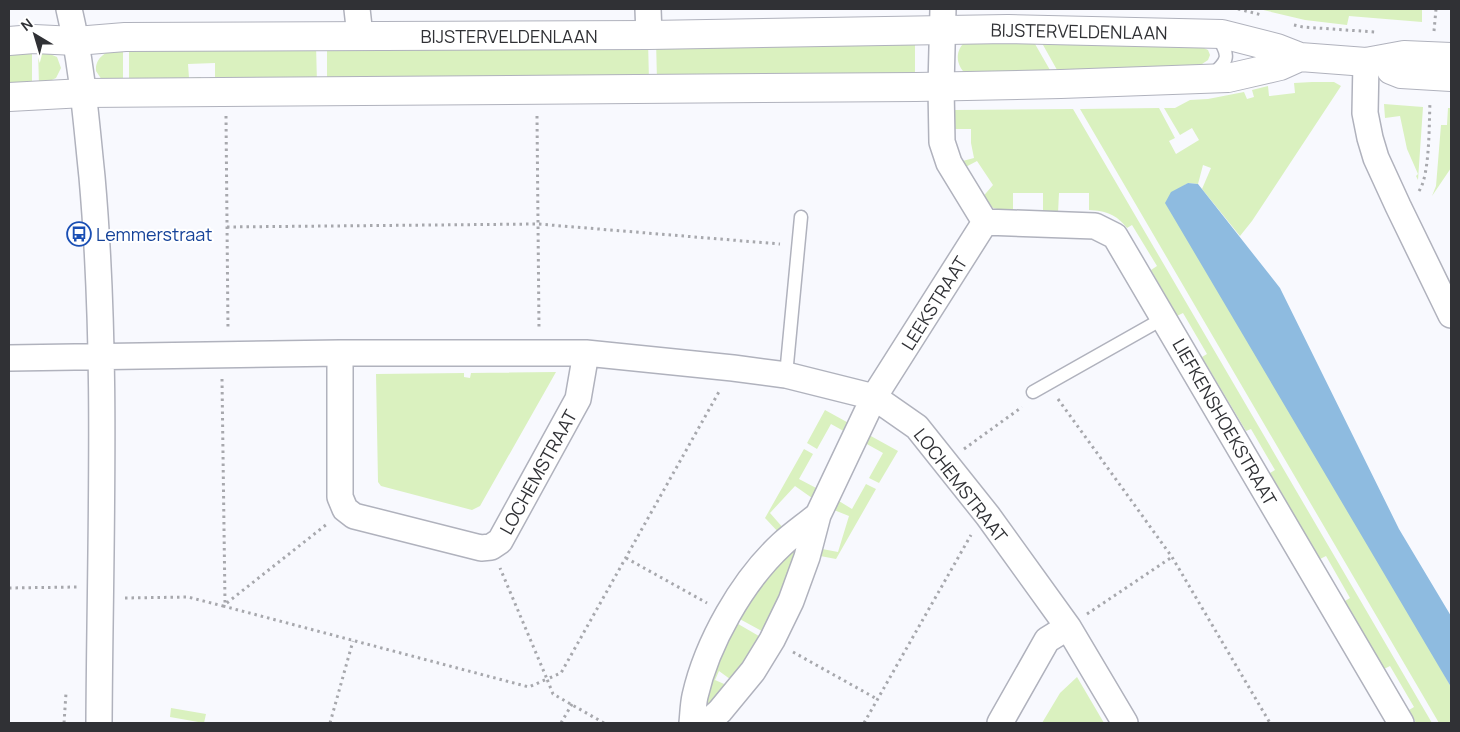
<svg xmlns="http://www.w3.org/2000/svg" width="1460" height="732" viewBox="0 0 1460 732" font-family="Manrope,sans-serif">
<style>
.green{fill:#daf1bf}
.water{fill:#8ebbe0}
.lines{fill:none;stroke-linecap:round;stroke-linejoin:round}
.lane-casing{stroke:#b0b2bd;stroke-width:15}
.street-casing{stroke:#b0b2bd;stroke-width:28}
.secondary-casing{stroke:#b0b2bd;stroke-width:30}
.path{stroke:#a7a8ad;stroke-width:3;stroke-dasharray:2.5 4;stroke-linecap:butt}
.lane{stroke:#fff;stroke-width:12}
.street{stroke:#fff;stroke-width:25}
.secondary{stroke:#fff;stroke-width:28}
.labels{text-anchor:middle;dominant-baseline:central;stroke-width:4;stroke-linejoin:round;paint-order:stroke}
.street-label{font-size:18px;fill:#303135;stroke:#fff}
.transit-label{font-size:18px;fill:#164399;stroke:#fff;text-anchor:start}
</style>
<rect width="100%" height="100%" fill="#f8f9fe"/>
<path class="green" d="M 1259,9 L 1422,9 L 1422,22 L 1349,16 L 1347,25 L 1305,20 Z
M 1038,36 L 1198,45 L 1208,50 L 1210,55 L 1208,60 L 1199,66 L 1061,77 Z
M 1031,37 L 1054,77 L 966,74 C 955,64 955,50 966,41 Z
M 915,39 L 915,77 L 657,81 L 656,40 Z
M 648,40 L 649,81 L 327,84 L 327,44 Z
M 316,44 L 317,84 L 210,85 L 210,77 L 215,77 L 215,63 L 188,64 L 189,78 L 201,77 L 201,85 L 129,86 L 129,46 Z
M 9,47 L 32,47 L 32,87 L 9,88 Z
M 123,47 L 123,86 L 102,80 L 96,71 C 95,55 110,50 123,47 Z
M 38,49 L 57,57 L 61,68 L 56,78 L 39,86 Z
M 1312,82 L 1334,82 L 1341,86 L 1252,221 L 1240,236 L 1202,189 L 1211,168 L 1203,165 L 1198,184 L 1188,183 L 1174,192 L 1451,687 L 1451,723 L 1439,723 L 1080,109 L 1159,108 L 1175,138 L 1169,141 L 1176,154 L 1199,140 L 1192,128 L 1180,135 L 1164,108 L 1175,108 L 1190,100 L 1208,99 L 1244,92 L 1247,99 L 1254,97 L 1252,90 L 1268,86 L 1269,96 L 1295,93 L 1294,83 Z
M 1384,104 L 1423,107 L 1418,180 L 1416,176 L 1418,174 L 1407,149 L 1400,116 L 1385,118 Z
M 1448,108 L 1451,108 L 1451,168 L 1432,196 L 1436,186 L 1441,125 L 1447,125 Z
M 1073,109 L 1432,723 L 1416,723 L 1409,710 L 1414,707 L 1390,666 L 1384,669 L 1345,601 L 1350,598 L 1326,556 L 1320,559 L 1270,473 L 1275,470 L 1251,429 L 1246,431 L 1202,357 L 1207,354 L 1183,313 L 1175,317 L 1171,310 L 1173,308 L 1151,270 L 1157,266 L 1132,225 L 1127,228 C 1116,214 1106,211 1089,210 L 1089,193 L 1059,193 L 1058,213 L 1043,213 L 1043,193 L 1013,193 L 1013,213 L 993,208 L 987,201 L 980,200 L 993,185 L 977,161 L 958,171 L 955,163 L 974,158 L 971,143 L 971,129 L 951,129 L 953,110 Z
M 556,372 L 480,506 L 472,510 L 381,486 L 378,482 L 376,374 L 464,373 L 464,377 L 470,378 L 471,373 Z
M 825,410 L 854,426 L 849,434 L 831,424 L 817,449 L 807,443 Z
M 869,435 L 898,451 L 879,483 L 869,478 L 883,453 L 865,443 Z
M 804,449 L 813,454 L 799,479 L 818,489 L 812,498 L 795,486 L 770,513 L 784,529 L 780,534 L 765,518 Z
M 866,484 L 876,489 L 836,559 L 815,555 L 817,548 L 838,552 L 849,516 L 829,508 L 834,498 L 852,509 Z
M 801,540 L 767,634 L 736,617 L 744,603 Z
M 733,621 L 764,639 L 734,682 L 719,671 L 715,680 L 731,687 L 706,711 L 702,695 Z
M 1077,677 L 1104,723 L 1042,723 L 1060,693 Z
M 171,708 L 206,714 L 204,723 L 170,717 Z"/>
<path class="water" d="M 1188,183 L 1198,184 L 1280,288 L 1399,529 L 1451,616 L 1451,687 L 1165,203 L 1171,192 Z"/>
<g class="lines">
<g class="lane-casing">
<path id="lane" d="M 1212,75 C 1229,60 1230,56 1217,36
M 786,375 L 801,217
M 1033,392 L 1164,318"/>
</g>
<g class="street-casing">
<path id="street" d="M 69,9 C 82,64 86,120 92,177 C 108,358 100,541 99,723
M 357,9 L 360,36
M 648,9 L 649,35
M 1366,62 L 1365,113 L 1370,138 L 1376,158 L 1398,206 L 1451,315
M 985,222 L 1095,226 L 1115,236 L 1401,723
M 340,353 L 340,497 L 345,509 L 354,516 L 481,548 L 491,547 L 500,541 L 578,399 L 586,353
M 9,358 L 340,353 L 586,353 L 733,368 L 786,375 L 874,397 L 917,427 L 988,516 L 1068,627 L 1125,723
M 692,723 C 693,714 693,705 695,696 C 707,643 742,581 782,544 C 793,534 806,525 818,515
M 707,723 L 720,711 L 753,671 L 772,640 L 791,601 L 807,557 L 818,515 L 874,397 L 985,222 L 949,163 L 942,142 L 941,87 L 943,9
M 1000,723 L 1047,640 L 1068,627"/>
</g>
<g class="secondary-casing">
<path id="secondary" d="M 9,41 L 34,39 L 76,41 L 125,37 L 649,35 L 1008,29 L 1222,34 L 1277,48 L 1300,57 L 1366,62 L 1404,55 L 1451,57
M 1391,70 L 1401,74 L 1451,77
M 9,97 L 84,93 L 916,87 L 1061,84 L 1228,78 L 1280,66 L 1300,57"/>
</g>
<path class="path" d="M 1238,9 L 1262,15
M 1294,25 L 1303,27 L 1375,32
M 1434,31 L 1436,9
M 226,116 L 228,330
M 537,116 L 539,329
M 1419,191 C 1430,175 1429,123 1430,102
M 227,227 L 538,224 L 780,244
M 222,379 L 225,603
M 1058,399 L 1172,557 L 1270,723
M 964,449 L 1022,407
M 626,558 L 707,603
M 9,588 L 77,587
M 125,598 L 188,597 L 223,606 L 327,524
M 223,606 L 529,687 L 547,679 L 500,568
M 1087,614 L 1172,557
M 793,652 L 877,699
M 64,723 L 66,693
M 330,723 L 353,641
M 561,723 L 572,704
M 604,723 L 553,694 L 547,679 L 561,673 L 720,390
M 864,723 L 971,535"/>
<use href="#lane" class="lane"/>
<use href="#street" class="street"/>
<use href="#secondary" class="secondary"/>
</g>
<defs>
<g id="bus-ring" transform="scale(1.25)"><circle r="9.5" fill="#fff" stroke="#1a4fb4" stroke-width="1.5"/><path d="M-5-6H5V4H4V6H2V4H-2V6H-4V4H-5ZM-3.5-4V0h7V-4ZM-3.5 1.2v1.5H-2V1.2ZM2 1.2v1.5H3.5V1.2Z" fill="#1a4fb4"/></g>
</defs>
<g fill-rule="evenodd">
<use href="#bus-ring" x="79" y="234"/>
</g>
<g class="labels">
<g class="street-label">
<text transform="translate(1079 31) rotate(1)">BIJSTERVELDENLAAN</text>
<text x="509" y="36">BIJSTERVELDENLAAN</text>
<text transform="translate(934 303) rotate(-58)">LEEKSTRAAT</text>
<text transform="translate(1225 422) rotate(60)">LIEFKENSHOEKSTRAAT</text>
<text transform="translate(538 472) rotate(-61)">LOCHEMSTRAAT</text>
<text transform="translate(961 485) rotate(52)">LOCHEMSTRAAT</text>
</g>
<g class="transit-label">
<text x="96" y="234">Lemmerstraat</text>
</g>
</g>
<rect width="1460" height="732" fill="none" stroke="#303135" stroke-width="20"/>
<g transform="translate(35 35) rotate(322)" stroke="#ffffff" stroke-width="4" paint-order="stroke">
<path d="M0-4L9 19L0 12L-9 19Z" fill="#303135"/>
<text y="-8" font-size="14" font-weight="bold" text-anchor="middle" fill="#303135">N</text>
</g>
</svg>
